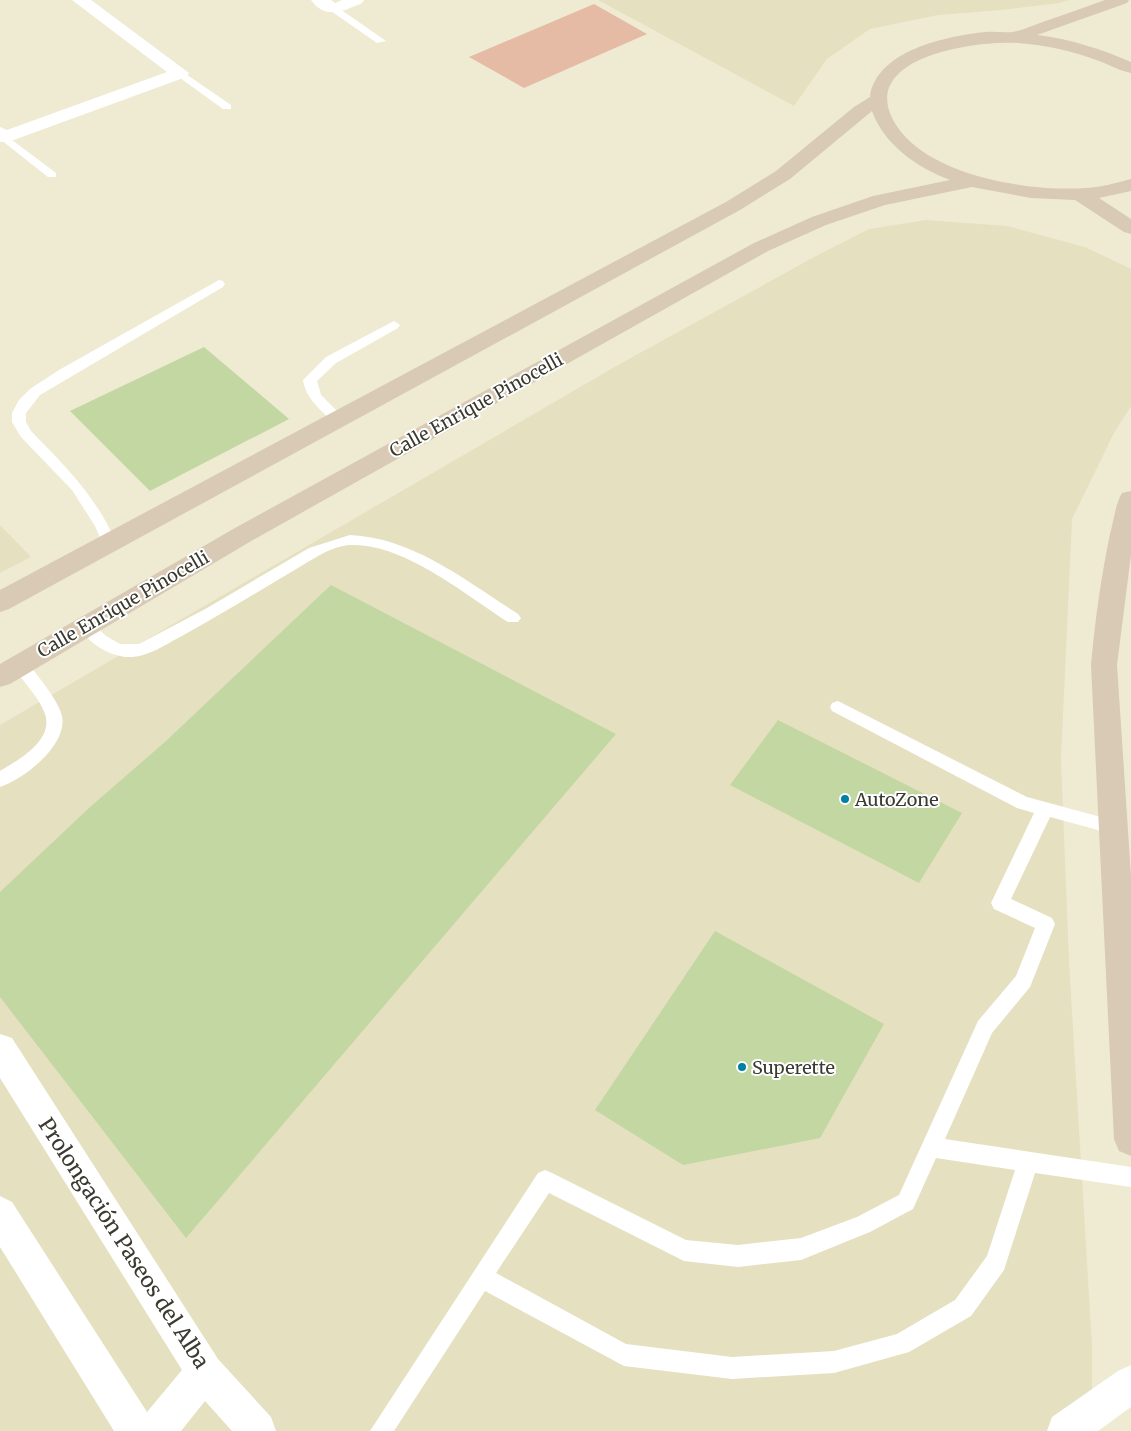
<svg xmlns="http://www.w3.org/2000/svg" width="1131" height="1431" viewBox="0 0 1131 1431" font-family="Merriweather,serif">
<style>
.built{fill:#e5e0c0}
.green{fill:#e5bba6}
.building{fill:#c2d7a1}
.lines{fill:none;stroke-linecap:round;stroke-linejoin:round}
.service{fill:#fff;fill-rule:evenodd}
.minor{fill:#fff;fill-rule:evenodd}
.tertiary{fill:#fff;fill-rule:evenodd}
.secondary{fill:#d8cab5;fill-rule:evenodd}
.poi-dot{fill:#0080a5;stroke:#fff;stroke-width:2}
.labels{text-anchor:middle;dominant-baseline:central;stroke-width:4;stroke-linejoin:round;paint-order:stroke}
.street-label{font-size:18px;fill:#3b3a30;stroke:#fff}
.poi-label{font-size:18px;fill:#3b3a30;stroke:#fff;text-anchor:start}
.near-street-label{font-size:21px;fill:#3b3a30;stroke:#fff}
</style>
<rect width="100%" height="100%" fill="#efebd3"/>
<path class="built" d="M 598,0 L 1069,0 L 1059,3 L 1001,10 L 938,15 L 870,29 L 827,59 L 794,106 Z
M 926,220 L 1007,226 L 1085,247 L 1131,269 L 1131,406 L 1114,433 L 1072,519 L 1061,759 L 1069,962 L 1092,1346 L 1092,1431 L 0,1431 L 0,725 L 618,365 L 816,256 L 869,229 Z
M 0,525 L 31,557 L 0,573 Z"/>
<path class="green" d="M 594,4 L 647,34 L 524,88 L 469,57 Z"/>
<path class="building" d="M 204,347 L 289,419 L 150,491 L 70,411 Z
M 331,585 L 616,734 L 186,1238 L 0,997 L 0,892 L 89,808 L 166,741 Z
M 778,720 L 962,813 L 919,883 L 730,785 Z
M 715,931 L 884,1024 L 820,1138 L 683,1165 L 595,1110 Z"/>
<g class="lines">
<path class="service" d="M 331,7 L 337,7 L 386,41 L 377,43 L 331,11 Z
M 180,70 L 231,105 L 231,109 L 223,109 L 176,75 L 176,71 Z
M 4,134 L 56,173 L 56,177 L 48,177 L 0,139 L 0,135 Z
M 219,280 L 223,281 L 225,284 L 223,287 L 40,395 L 26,413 L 26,422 L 31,431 C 64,465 98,498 116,543 L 114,547 L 104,547 L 95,526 L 72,490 L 21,437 L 12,422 L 12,413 L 19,400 L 30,389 L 59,370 Z
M 394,321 L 400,325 L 398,328 L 336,363 L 317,381 L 321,395 L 346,420 L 339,424 L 334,423 C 321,410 306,399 303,380 L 326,357 Z
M 350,535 C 414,538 466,581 518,614 L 521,618 L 518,622 L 508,622 C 464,594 404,543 350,545 C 332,546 313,559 298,568 C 259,591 220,615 180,637 C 165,645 149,656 132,657 C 111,658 88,643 78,626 L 81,622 L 91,622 L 106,636 L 120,644 L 139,644 L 207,608 L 309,548 Z
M 21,659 L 27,661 C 37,676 58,699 62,716 C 68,745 24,779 0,787 L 0,771 C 18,760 54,741 45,714 C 39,696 22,682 13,665 L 15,661 Z
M 838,701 L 1027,797 L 1119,822 L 1122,827 L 1119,832 L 1113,834 L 1050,817 L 1011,899 L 1052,918 L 1055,924 L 1030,987 L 992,1033 L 945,1139 L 1131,1167 L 1131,1187 L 1035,1173 L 1004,1270 L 971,1316 L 909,1352 L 834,1373 L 732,1379 L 624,1366 L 485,1291 L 394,1431 L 370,1431 L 538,1173 L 545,1170 L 552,1173 L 686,1240 L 738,1245 L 801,1238 L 857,1217 L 899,1195 L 978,1021 L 1016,976 L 1035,928 L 994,909 L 991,903 L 1034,813 L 1017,808 L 832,711 L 830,707 L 832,703 ZM 936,1158 L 1015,1170 L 987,1256 L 955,1300 L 897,1334 L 834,1351 L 732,1357 L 626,1344 L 496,1273 L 549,1193 L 684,1261 L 738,1267 L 801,1260 L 870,1232 L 913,1209 Z"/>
<path class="minor" d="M 72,0 L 91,0 L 189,73 L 186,77 L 11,141 L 0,142 L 0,127 L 7,130 L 167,72 Z
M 311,0 L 331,0 L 335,3 L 342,0 L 364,0 L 362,3 C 344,11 325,20 311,0 Z"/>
<path class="tertiary" d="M 0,1034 L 12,1038 L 218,1359 L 271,1417 L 276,1431 L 232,1431 L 205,1401 L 181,1431 L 114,1431 L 0,1247 L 0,1196 L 12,1202 L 147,1412 L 182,1370 L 0,1078 Z
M 1131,1365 L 1131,1407 L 1098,1431 L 1047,1431 L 1052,1417 L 1118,1371 Z"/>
<path class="secondary" d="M 1105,0 L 1129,0 L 1127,3 L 1037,35 C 1070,39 1101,49 1131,62 L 1131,73 C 1120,71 1110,65 1099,61 C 1073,51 1046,45 1018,43 C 980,40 862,55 892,118 C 921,176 1029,192 1086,188 C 1102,187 1116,183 1131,179 L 1131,191 L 1099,198 L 1131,219 L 1131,234 L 1124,232 L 1075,200 L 1031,198 L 972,187 L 885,205 L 826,225 L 768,251 L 253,540 L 10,684 L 0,687 L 0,664 L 235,528 L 754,243 L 812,217 L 873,196 L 950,180 C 918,168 884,145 872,111 L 790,179 L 740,210 L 9,609 L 0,612 L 0,590 L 726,202 L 776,171 L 854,107 L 870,97 C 876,50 948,36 985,32 C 994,31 1003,33 1012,32 C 1021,31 1031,26 1040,23 C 1062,15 1084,8 1105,0 Z
M 1131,491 L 1131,555 L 1117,665 L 1131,876 L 1131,1156 L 1119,1151 L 1114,1139 L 1091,665 C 1095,621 1101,577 1110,534 C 1114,520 1115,505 1122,493 Z"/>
</g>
<g class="poi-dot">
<circle cx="845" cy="799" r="5"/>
<circle cx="742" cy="1067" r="5"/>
</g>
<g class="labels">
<g class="street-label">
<text transform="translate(476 405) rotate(-29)">Calle Enrique Pinocelli</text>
<text transform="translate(123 604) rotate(-30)">Calle Enrique Pinocelli</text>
</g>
<g class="poi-label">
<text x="855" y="799">AutoZone</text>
<text x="752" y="1067">Superette</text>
</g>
<g class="near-street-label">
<text transform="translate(124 1243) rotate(57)">Prolongación Paseos del Alba</text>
</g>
</g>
</svg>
